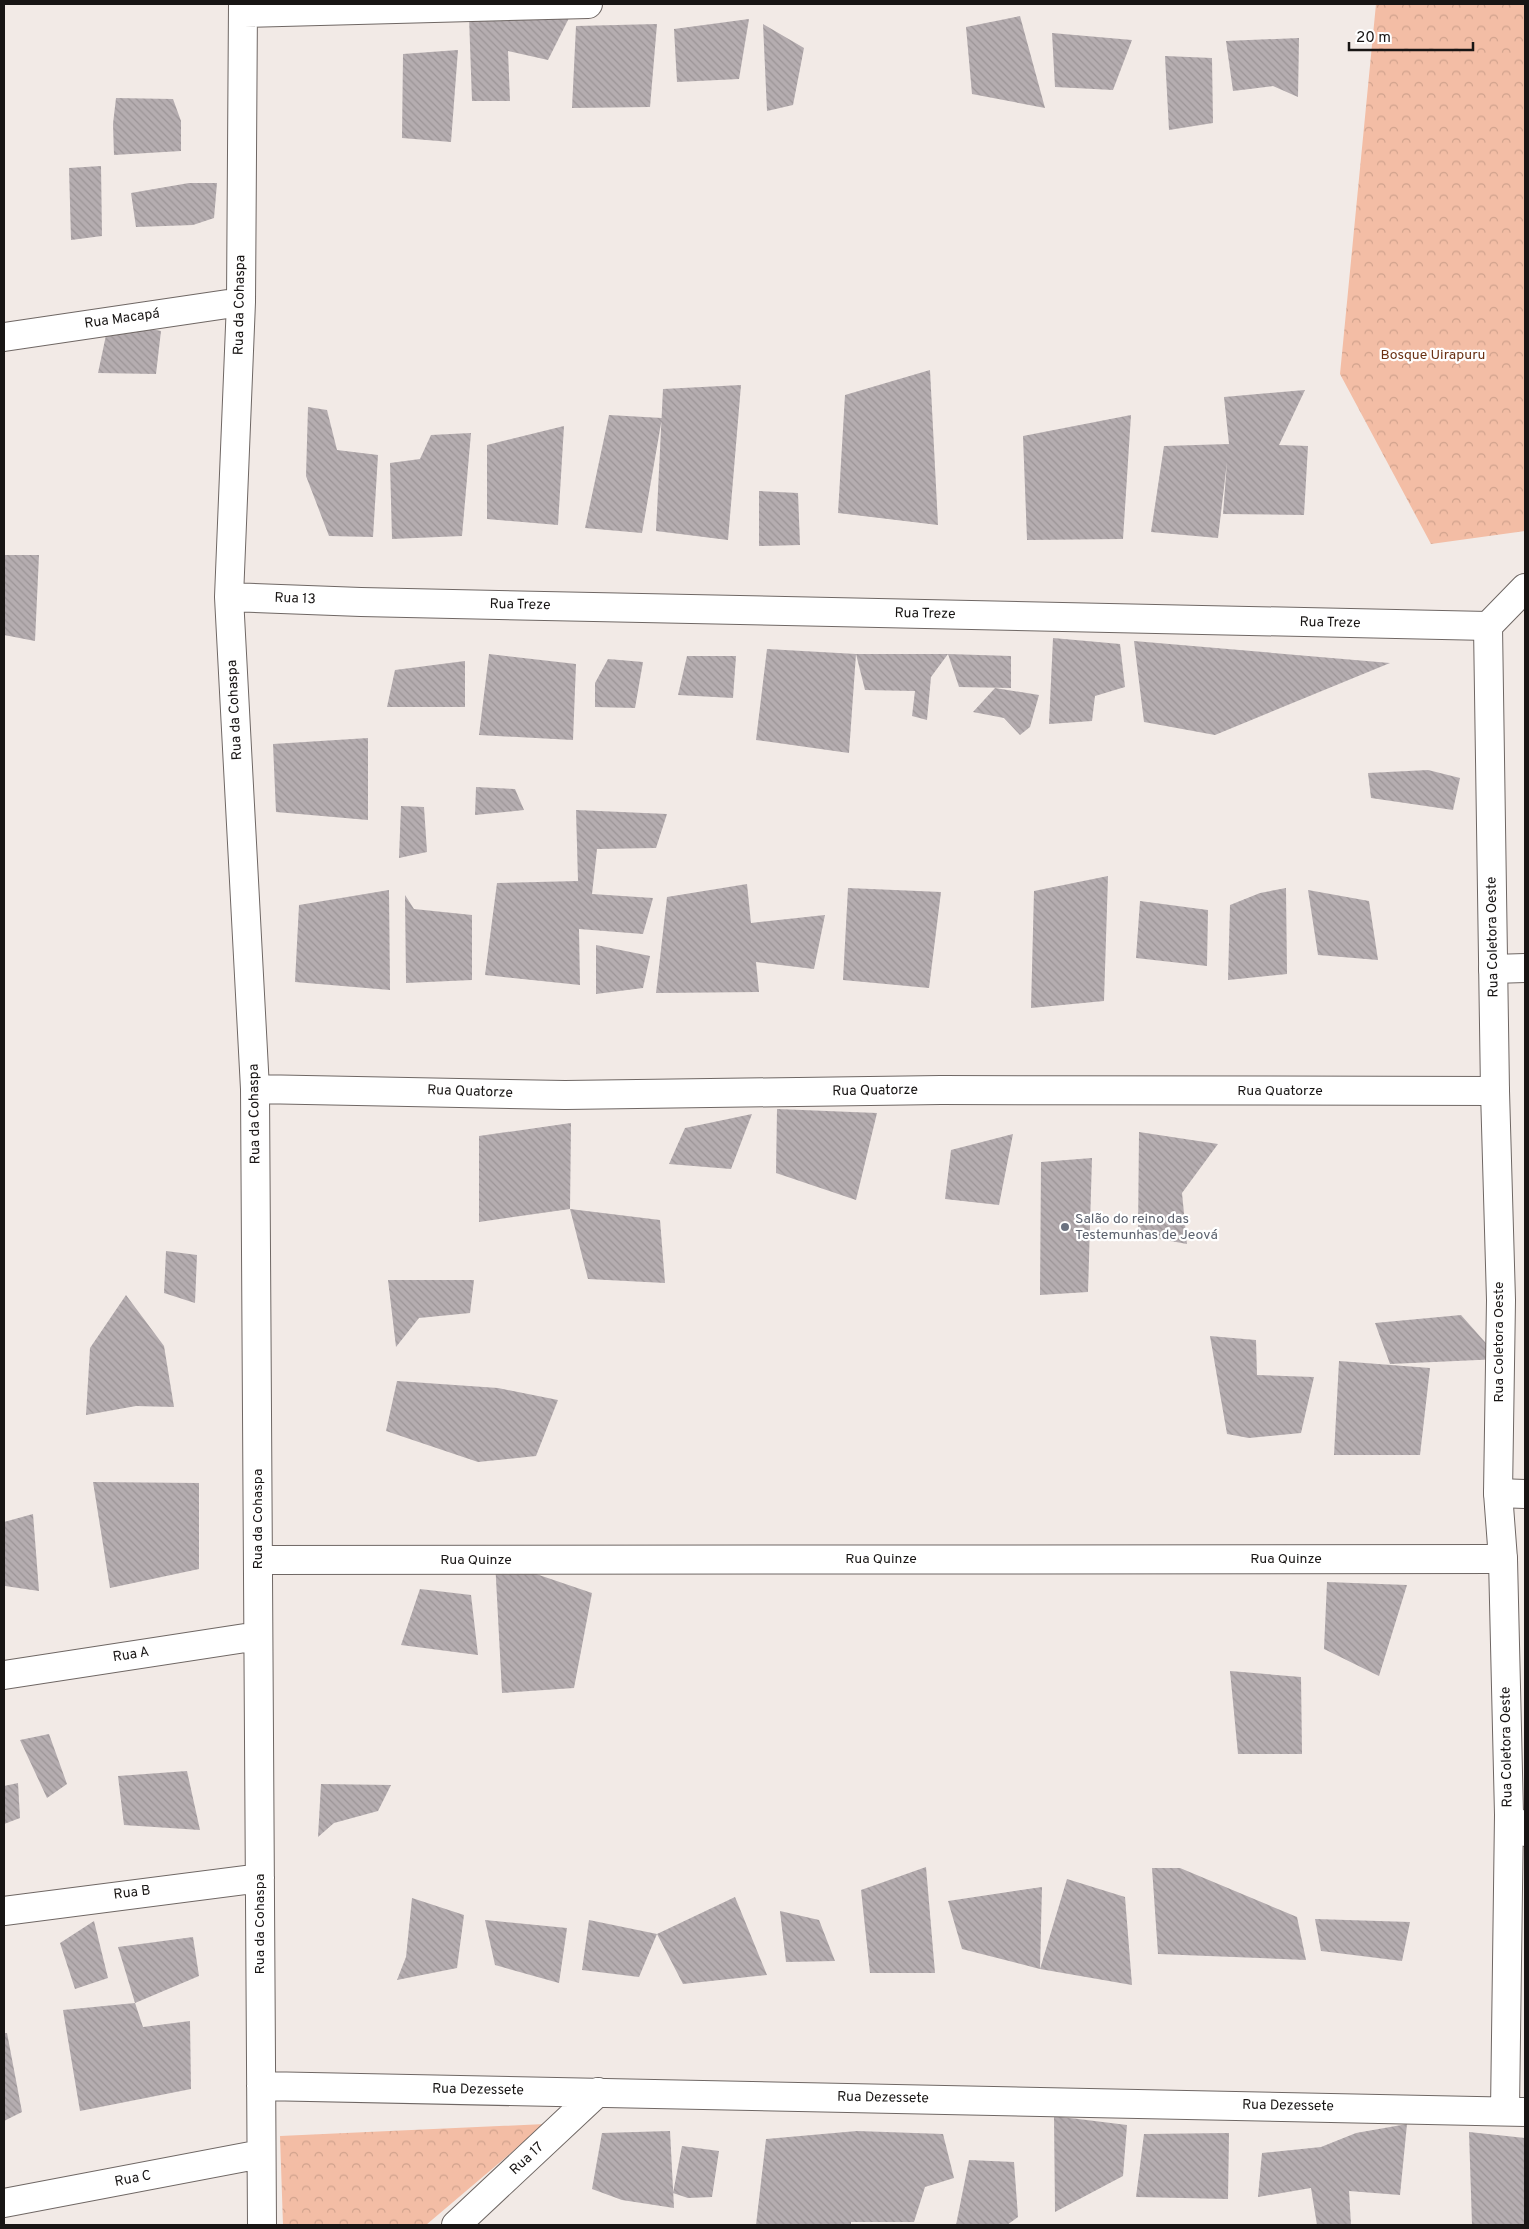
<svg xmlns="http://www.w3.org/2000/svg" width="1529" height="2229" viewBox="0 0 1529 2229" font-family="Overpass,sans-serif">
<style>
.park{fill:url(#park-crowns)}
.building{fill:url(#building-back-hatch)}
.lines{fill:none;stroke-linecap:round;stroke-linejoin:round}
.minor-casing{stroke:#6f6764;stroke-width:30}
.tertiary-casing{stroke:#6f6764;stroke-width:30}
.minor{stroke:#fff;stroke-width:28}
.tertiary{stroke:#fff;stroke-width:28}
.worship-dot{fill:#6b7280;stroke:#fff;stroke-width:2}
.labels{text-anchor:middle;dominant-baseline:central;stroke-width:4.5;stroke-linejoin:round;paint-order:stroke}
.street-label{font-size:14px;fill:#181514;stroke:#fff}
.park-label{font-size:14px;fill:#6b3214;stroke:#fff}
.worship-label{font-size:14px;fill:#5b616d;stroke:#fff;text-anchor:start}
</style>
<defs>
<pattern id="park-crowns" width="20" height="18" patternUnits="userSpaceOnUse" patternTransform="scale(1.25)"><rect width="20" height="18" fill="#f3bda5"/><path d="M2 6a3 3 0 1 1 6 0M12 15a3 3 0 1 1 6 0" fill="none" stroke="#d0a28d"/></pattern>
<pattern id="building-back-hatch" width="6" height="6" patternUnits="userSpaceOnUse" patternTransform="scale(1.25)"><rect width="6" height="6" fill="#b5adb0"/><path d="M-1 5l2 2M0 0l6 6M5-1l2 2" fill="none" stroke="#9b9496"/></pattern>
</defs>
<rect width="100%" height="100%" fill="#f2eae6"/>
<path class="park" d="M 1376,4 L 1525,4 L 1525,531 L 1431,544 L 1340,374 Z
M 545,2124 L 426,2225 L 283,2225 L 280,2136 Z"/>
<path class="building" d="M 571,14 L 548,60 L 508,51 L 510,101 L 472,101 L 469,17 Z
M 1020,16 L 1045,108 L 972,94 L 966,27 Z
M 749,19 L 739,79 L 677,82 L 674,29 Z
M 657,24 L 650,107 L 572,108 L 576,26 Z
M 763,24 L 804,48 L 793,105 L 767,111 Z
M 1052,33 L 1132,40 L 1113,90 L 1055,87 Z
M 1299,38 L 1298,97 L 1273,86 L 1233,91 L 1226,41 Z
M 458,50 L 451,142 L 402,138 L 403,54 Z
M 1165,56 L 1212,58 L 1213,123 L 1169,130 Z
M 116,98 L 173,99 L 181,121 L 181,151 L 114,155 L 113,124 Z
M 101,166 L 102,236 L 71,240 L 69,168 Z
M 189,183 L 217,183 L 214,218 L 193,225 L 136,227 L 131,193 Z
M 109,321 L 161,331 L 156,374 L 98,373 Z
M 930,370 L 938,525 L 838,513 L 845,395 Z
M 741,385 L 728,540 L 656,531 L 663,389 Z
M 1305,390 L 1279,445 L 1308,446 L 1304,515 L 1223,514 L 1227,462 L 1218,538 L 1151,532 L 1164,446 L 1229,444 L 1224,397 Z
M 308,407 L 327,410 L 337,450 L 378,455 L 373,537 L 329,536 L 306,476 Z
M 609,415 L 662,418 L 642,533 L 585,528 Z
M 1131,415 L 1123,539 L 1027,540 L 1023,436 Z
M 564,426 L 558,525 L 487,519 L 487,445 Z
M 471,433 L 462,536 L 392,539 L 390,463 L 420,459 L 431,435 Z
M 759,491 L 798,493 L 800,545 L 759,546 Z
M 4,555 L 39,555 L 35,641 L 4,635 Z
M 1053,638 L 1120,644 L 1125,687 L 1095,696 L 1092,721 L 1049,724 Z
M 1134,641 L 1390,663 L 1215,735 L 1144,722 Z
M 767,649 L 856,654 L 849,753 L 756,740 Z
M 489,654 L 576,664 L 573,740 L 479,735 Z
M 856,654 L 948,654 L 1011,656 L 1011,688 L 959,687 L 948,654 L 931,677 L 927,720 L 912,716 L 915,691 L 865,690 Z
M 687,656 L 736,656 L 733,698 L 678,695 Z
M 608,659 L 643,662 L 635,708 L 595,707 L 595,683 Z
M 465,661 L 465,707 L 387,707 L 395,670 Z
M 995,688 L 1039,695 L 1030,727 L 1020,735 L 1004,718 L 973,712 Z
M 368,738 L 368,820 L 276,812 L 273,744 Z
M 1428,770 L 1460,778 L 1453,810 L 1371,798 L 1368,773 Z
M 476,787 L 515,789 L 524,810 L 475,815 Z
M 401,806 L 424,807 L 427,852 L 399,858 Z
M 576,810 L 667,814 L 656,848 L 597,849 L 592,894 L 653,898 L 643,934 L 579,929 L 580,985 L 485,975 L 497,883 L 578,881 Z
M 1108,876 L 1104,1001 L 1031,1008 L 1034,891 Z
M 747,884 L 751,923 L 825,915 L 814,969 L 756,962 L 759,992 L 656,993 L 667,897 Z
M 848,888 L 941,892 L 929,988 L 843,980 Z
M 1286,888 L 1287,974 L 1228,980 L 1230,905 L 1260,893 Z
M 389,890 L 390,990 L 295,982 L 299,905 Z
M 1308,890 L 1369,901 L 1378,960 L 1318,955 Z
M 405,895 L 414,909 L 472,915 L 472,980 L 406,983 Z
M 1140,901 L 1208,910 L 1207,966 L 1136,958 Z
M 596,945 L 650,956 L 643,988 L 596,994 Z
M 777,1109 L 877,1113 L 856,1200 L 776,1173 Z
M 752,1114 L 731,1169 L 669,1164 L 685,1128 Z
M 571,1123 L 570,1209 L 479,1222 L 479,1136 Z
M 1139,1132 L 1218,1144 L 1182,1193 L 1187,1244 L 1138,1235 Z
M 1013,1134 L 999,1205 L 945,1199 L 951,1150 Z
M 1092,1158 L 1088,1292 L 1040,1295 L 1041,1162 Z
M 570,1209 L 660,1220 L 665,1283 L 588,1279 Z
M 166,1251 L 197,1255 L 195,1303 L 164,1293 Z
M 388,1280 L 474,1280 L 470,1313 L 419,1318 L 396,1347 Z
M 126,1295 L 164,1346 L 174,1407 L 136,1406 L 86,1415 L 90,1348 Z
M 1461,1315 L 1500,1359 L 1390,1364 L 1375,1323 Z
M 1210,1336 L 1256,1340 L 1257,1375 L 1314,1377 L 1301,1433 L 1249,1438 L 1227,1434 Z
M 1339,1361 L 1430,1368 L 1420,1455 L 1334,1455 Z
M 397,1381 L 498,1388 L 558,1400 L 536,1456 L 478,1462 L 386,1431 Z
M 93,1482 L 199,1483 L 199,1569 L 110,1588 Z
M 33,1514 L 39,1591 L 5,1586 L 4,1522 Z
M 495,1560 L 592,1593 L 574,1688 L 502,1693 Z
M 1327,1582 L 1407,1585 L 1379,1676 L 1324,1649 Z
M 420,1589 L 471,1595 L 478,1655 L 401,1645 Z
M 1230,1671 L 1301,1677 L 1302,1754 L 1238,1754 Z
M 49,1734 L 67,1784 L 47,1798 L 20,1740 Z
M 187,1771 L 200,1830 L 124,1825 L 118,1776 Z
M 18,1783 L 20,1818 L 4,1824 L 4,1786 Z
M 321,1784 L 391,1785 L 378,1811 L 334,1823 L 318,1837 Z
M 926,1867 L 935,1973 L 870,1973 L 861,1890 Z
M 1152,1868 L 1180,1868 L 1297,1917 L 1306,1960 L 1158,1954 Z
M 1067,1879 L 1125,1897 L 1132,1985 L 1040,1969 Z
M 1042,1887 L 1040,1969 L 962,1949 L 948,1901 Z
M 735,1897 L 767,1975 L 683,1984 L 657,1934 Z
M 412,1898 L 464,1915 L 457,1968 L 397,1980 L 406,1957 Z
M 780,1911 L 819,1920 L 835,1961 L 786,1962 Z
M 1315,1919 L 1410,1922 L 1402,1961 L 1321,1951 Z
M 485,1920 L 567,1928 L 559,1983 L 495,1965 Z
M 589,1920 L 657,1934 L 639,1977 L 582,1970 Z
M 94,1921 L 108,1978 L 75,1989 L 60,1943 Z
M 193,1937 L 199,1976 L 135,2003 L 118,1947 Z
M 135,2003 L 143,2027 L 190,2021 L 191,2089 L 80,2111 L 63,2010 Z
M 4,2033 L 7,2033 L 22,2112 L 4,2121 Z
M 1054,2116 L 1127,2125 L 1123,2176 L 1055,2212 Z
M 1407,2124 L 1400,2195 L 1349,2191 L 1351,2225 L 1317,2225 L 1311,2188 L 1258,2197 L 1262,2153 L 1321,2147 L 1356,2133 Z
M 670,2131 L 674,2208 L 622,2200 L 592,2189 L 602,2133 Z
M 857,2131 L 943,2134 L 954,2178 L 925,2187 L 914,2222 L 851,2222 L 851,2225 L 756,2225 L 766,2139 Z
M 1469,2132 L 1525,2138 L 1525,2225 L 1472,2225 Z
M 1229,2133 L 1228,2199 L 1136,2197 L 1144,2134 Z
M 682,2146 L 719,2151 L 712,2197 L 688,2198 L 673,2193 Z
M 969,2160 L 1014,2162 L 1018,2217 L 1007,2225 L 956,2225 Z"/>
<g class="lines">
<g class="minor-casing">
<path id="minor" d="M 243,4 L 241,302 L 229,597 L 255,1089 L 262,2225
M 244,13 L 588,4
M 4,337 L 241,302
M 229,597 L 361,602 L 1488,626
M 1493,969 L 1525,968
M 255,1089 L 565,1095 L 941,1090 L 1495,1091
M 1498,1493 L 1525,1494
M 258,1560 L 1503,1559
M 4,1675 L 258,1636
M 4,1911 L 260,1878
M 261,2086 L 1525,2112
M 1505,2111 L 1509,1815
M 4,2203 L 261,2154
M 456,2225 L 598,2092"/>
</g>
<g class="tertiary-casing">
<path id="tertiary" d="M 1525,588 L 1488,626 L 1495,1091 L 1501,1300 L 1498,1493 L 1503,1559 L 1509,1815 L 1525,1832"/>
</g>
<use href="#minor" class="minor"/>
<use href="#tertiary" class="tertiary"/>
</g>
<circle class="worship-dot" cx="1065" cy="1227" r="5"/>
<g class="labels">
<g class="street-label">
<text transform="translate(240 305) rotate(-89)">Rua da Cohaspa</text>
<text transform="translate(122 319) rotate(-8)">Rua Macapá</text>
<text transform="translate(295 599) rotate(2)">Rua 13</text>
<text transform="translate(520 605) rotate(1)">Rua Treze</text>
<text transform="translate(925 614) rotate(1)">Rua Treze</text>
<text transform="translate(1330 623) rotate(1)">Rua Treze</text>
<text transform="translate(235 710) rotate(-93)">Rua da Cohaspa</text>
<text transform="translate(1493 937) rotate(-91)">Rua Coletora Oeste</text>
<text transform="translate(875 1091) rotate(-1)">Rua Quatorze</text>
<text x="1280" y="1091">Rua Quatorze</text>
<text transform="translate(470 1092) rotate(2)">Rua Quatorze</text>
<text transform="translate(255 1114) rotate(-91)">Rua da Cohaspa</text>
<text transform="translate(1499 1342) rotate(-90)">Rua Coletora Oeste</text>
<text transform="translate(258 1519) rotate(-90)">Rua da Cohaspa</text>
<text x="881" y="1559">Rua Quinze</text>
<text x="1286" y="1559">Rua Quinze</text>
<text x="476" y="1560">Rua Quinze</text>
<text transform="translate(131 1655) rotate(-9)">Rua A</text>
<text transform="translate(1507 1747) rotate(-91)">Rua Coletora Oeste</text>
<text transform="translate(132 1893) rotate(-7)">Rua B</text>
<text transform="translate(260 1924) rotate(-90)">Rua da Cohaspa</text>
<text transform="translate(478 2090) rotate(1)">Rua Dezessete</text>
<text transform="translate(883 2098) rotate(1)">Rua Dezessete</text>
<text transform="translate(1288 2106) rotate(1)">Rua Dezessete</text>
<text transform="translate(527 2159) rotate(-43)">Rua 17</text>
<text transform="translate(133 2179) rotate(-11)">Rua C</text>
</g>
<g class="park-label">
<text x="1433" y="355">Bosque Uirapuru</text>
</g>
<g class="worship-label">
<text x="1075" y="1219">Salão do reino das<tspan x="1075" dy="16">Testemunhas de Jeová</tspan></text>
</g>
</g>
<rect width="1529" height="2229" fill="none" stroke="#181514" stroke-width="10"/>
<path d="M1349 42v8h124v-8" fill="none" stroke="#181514" stroke-width="2.5"/>
<text x="1356" y="42" font-size="15" fill="#181514" stroke="#ffffff" stroke-width="4" paint-order="stroke">20 m</text>
</svg>
